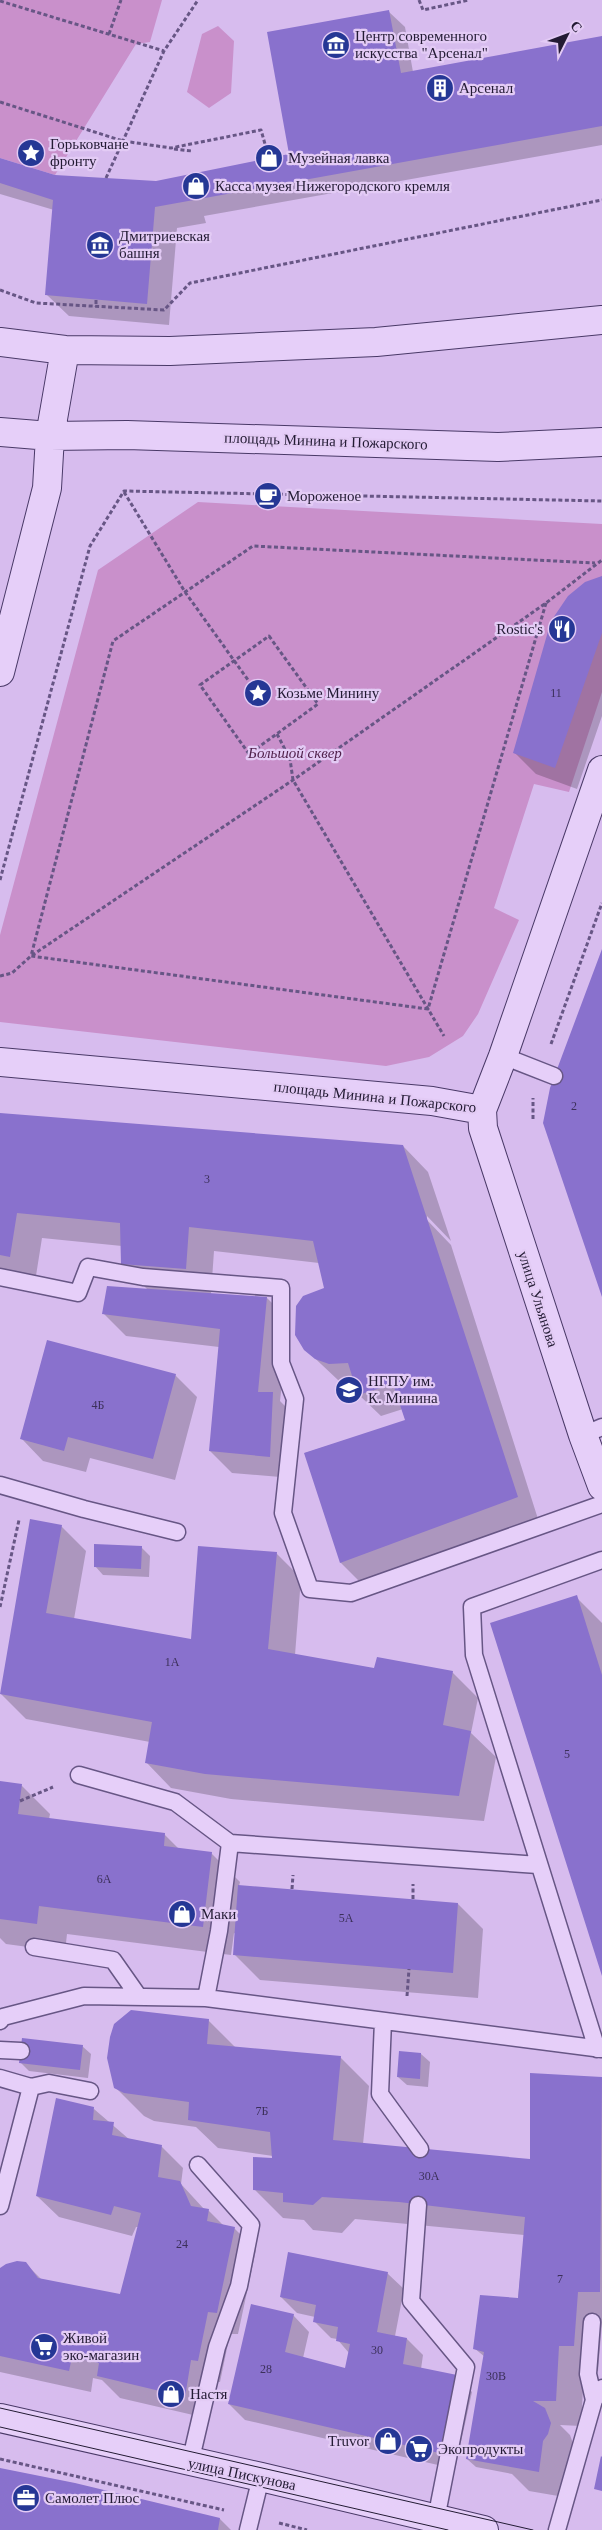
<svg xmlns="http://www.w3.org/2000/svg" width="602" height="2530" viewBox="0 0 602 2530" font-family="'Times New Roman',serif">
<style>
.green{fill:#c990cb}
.shadow{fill:#0003}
.building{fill:#8971cd}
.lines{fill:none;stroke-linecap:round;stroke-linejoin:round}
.lane-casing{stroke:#675685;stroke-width:19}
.secondary-casing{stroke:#493967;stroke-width:30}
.path{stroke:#675685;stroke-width:3;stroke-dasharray:4 2.5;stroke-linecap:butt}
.lane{stroke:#e6cff9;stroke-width:16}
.secondary{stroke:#e6cff9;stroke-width:28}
.tram{stroke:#231b34;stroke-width:1}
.labels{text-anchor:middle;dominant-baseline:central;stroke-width:4.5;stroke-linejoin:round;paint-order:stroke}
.number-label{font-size:12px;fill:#3c305a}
.poi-label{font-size:15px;fill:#231b34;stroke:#e3cbf5;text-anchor:start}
.street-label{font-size:15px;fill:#231b34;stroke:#e3cbf5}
.park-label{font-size:15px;font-style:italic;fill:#51214c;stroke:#e3cbf5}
</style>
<rect width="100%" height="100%" fill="#d7bcee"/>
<path class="green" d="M 0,0 L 162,0 L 150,42 L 136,44 L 55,175 L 0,158 Z
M 218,26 L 234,41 L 231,93 L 209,108 L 187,92 L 202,34 Z
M 198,502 L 602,524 L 602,692 L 569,792 L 534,784 L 494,908 L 519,920 L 478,1014 L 463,1036 L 429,1057 L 386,1066 L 0,1022 L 0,935 L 98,570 Z"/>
<path class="shadow" d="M 388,11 L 405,27 L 413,72 L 602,37 L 602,145 L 204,216 L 206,223 L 177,228 L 169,325 L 69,316 L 47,295 L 54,210 L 0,194 L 0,159 L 55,176 L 157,183 L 290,155 Z
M 602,578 L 602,716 L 577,789 L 536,774 L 515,753 Z
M 0,1114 L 403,1146 L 428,1172 L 451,1241 L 427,1216 L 427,1220 L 451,1245 L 538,1519 L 363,1585 L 341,1563 L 305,1453 L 407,1421 L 403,1409 L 381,1416 L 359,1395 L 356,1385 L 338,1380 L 305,1349 L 325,1288 L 319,1263 L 214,1251 L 211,1294 L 267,1298 L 289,1320 L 280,1401 L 294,1415 L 292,1478 L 232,1473 L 210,1451 L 219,1347 L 126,1336 L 104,1314 L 148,1290 L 122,1264 L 122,1246 L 42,1238 L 35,1282 L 0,1274 Z
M 175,1375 L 197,1397 L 175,1480 L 90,1458 L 86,1472 L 43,1461 L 22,1439 Z
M 61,1526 L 86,1551 L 74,1619 L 192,1640 L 276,1553 L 301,1578 L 295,1655 L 375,1670 L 452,1672 L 478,1698 L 471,1733 L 496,1757 L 484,1821 L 231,1799 L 171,1788 L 146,1762 L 150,1742 L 26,1719 L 1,1694 Z
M 141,1547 L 150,1556 L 149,1577 L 103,1575 L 95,1566 Z
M 576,1597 L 602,1623 L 602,1973 Z
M 0,1782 L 21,1785 L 50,1814 L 49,1819 L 164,1834 L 179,1849 L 211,1853 L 240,1882 L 239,1886 L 458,1904 L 483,1929 L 478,1998 L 260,1980 L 234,1954 L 236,1934 L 234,1933 L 231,1955 L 67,1934 L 65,1952 L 6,1944 L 0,1938 Z
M 208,2020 L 236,2048 L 340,2057 L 369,2086 L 363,2144 L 531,2161 L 531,2075 L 602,2078 L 602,2323 L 598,2371 L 584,2370 L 581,2426 L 560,2425 L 570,2435 L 575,2449 L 564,2497 L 529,2491 L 512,2474 L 476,2467 L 467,2459 L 485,2357 L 474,2348 L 518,2299 L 524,2235 L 355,2219 L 342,2233 L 313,2230 L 304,2220 L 283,2218 L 255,2190 L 273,2156 L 218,2148 L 196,2127 L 154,2121 L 144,2116 L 115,2087 Z
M 82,2046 L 91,2054 L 88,2078 L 29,2071 L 21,2063 Z
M 421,2054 L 430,2062 L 428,2087 L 407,2085 L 398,2077 Z
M 94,2109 L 130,2140 L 162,2147 L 183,2168 L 181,2184 L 204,2209 L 208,2210 L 224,2226 L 234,2228 L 256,2250 L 238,2334 L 230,2334 L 220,2382 L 212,2381 L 206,2418 L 120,2398 L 102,2380 L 93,2378 L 91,2392 L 0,2372 L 0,2291 L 25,2263 L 42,2280 L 121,2295 L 139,2227 L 136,2227 L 132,2236 L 59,2217 L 37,2196 Z
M 387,2273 L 404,2289 L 395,2336 L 407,2339 L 423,2355 L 421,2369 L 456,2376 L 472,2392 L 455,2469 L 245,2420 L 229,2404 L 293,2315 L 309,2332 L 303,2358 L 346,2369 L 349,2353 L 337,2339 L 331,2338 L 315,2322 L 315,2317 L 297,2313 L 281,2297 Z
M 0,2470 L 220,2519 L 231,2530 L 0,2530 Z"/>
<path class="building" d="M 389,10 L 401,73 L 602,36 L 602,126 L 155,207 L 147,304 L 45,295 L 53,200 L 0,183 L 0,158 L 55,175 L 156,181 L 289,154 L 267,32 Z
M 602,576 L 602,633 L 555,768 L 513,753 L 551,621 L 568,596 L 585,582 Z
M 602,949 L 602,1297 L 543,1123 L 550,1088 Z
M 0,1113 L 403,1145 L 518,1497 L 340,1563 L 304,1453 L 405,1420 L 393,1384 L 358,1395 L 348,1363 L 329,1364 L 315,1359 L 304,1350 L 295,1335 L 296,1306 L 303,1296 L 324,1288 L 313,1241 L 189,1227 L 186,1269 L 121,1264 L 120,1223 L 17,1213 L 10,1257 L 0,1255 Z
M 107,1286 L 267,1297 L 258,1392 L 273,1392 L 270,1457 L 209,1451 L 220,1329 L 102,1314 Z
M 47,1340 L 176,1374 L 153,1459 L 68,1437 L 64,1451 L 20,1439 Z
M 30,1519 L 62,1525 L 46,1613 L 191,1639 L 198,1546 L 277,1552 L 268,1649 L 374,1668 L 377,1657 L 453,1671 L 443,1725 L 471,1731 L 459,1796 L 205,1774 L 145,1763 L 152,1722 L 0,1694 Z
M 94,1544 L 142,1546 L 141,1569 L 94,1567 Z
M 577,1595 L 602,1675 L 602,1976 L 490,1623 Z
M 0,1781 L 22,1784 L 18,1814 L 165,1833 L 164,1846 L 212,1852 L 203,1927 L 39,1906 L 37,1924 L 0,1919 Z
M 238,1885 L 458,1903 L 453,1973 L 233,1955 Z
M 131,2010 L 209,2019 L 207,2044 L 341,2056 L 333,2140 L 530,2159 L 530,2073 L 602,2077 L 600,2292 L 578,2292 L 574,2346 L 559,2346 L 556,2401 L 533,2401 L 545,2408 L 551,2423 L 548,2434 L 543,2441 L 539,2472 L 466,2459 L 484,2352 L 473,2349 L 480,2295 L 518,2298 L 525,2217 L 399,2202 L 322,2197 L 313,2205 L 283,2202 L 283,2193 L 253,2190 L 253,2157 L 272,2158 L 270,2132 L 188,2120 L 189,2102 L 124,2093 L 114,2088 L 107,2058 L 110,2037 L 114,2024 Z
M 22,2038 L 83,2045 L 80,2070 L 19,2063 Z
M 399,2051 L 421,2053 L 420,2079 L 397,2077 Z
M 56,2098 L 94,2107 L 93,2120 L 114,2122 L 112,2135 L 162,2145 L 158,2177 L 180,2181 L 191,2206 L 209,2209 L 207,2221 L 235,2227 L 217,2313 L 208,2312 L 198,2361 L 191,2360 L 185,2397 L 97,2376 L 99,2363 L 72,2357 L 69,2371 L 0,2356 L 0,2268 L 6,2264 L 17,2261 L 26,2262 L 38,2278 L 120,2294 L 141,2213 L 114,2206 L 111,2215 L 36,2196 Z
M 288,2252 L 388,2272 L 377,2332 L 407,2338 L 403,2364 L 457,2375 L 439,2453 L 228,2404 L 251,2304 L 294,2314 L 285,2352 L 345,2368 L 350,2344 L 336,2341 L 338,2327 L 313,2322 L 316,2305 L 280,2297 Z
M 601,2456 L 602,2457 L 602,2491 L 594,2489 Z
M 0,2468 L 75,2483 L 220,2518 L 218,2530 L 0,2530 Z"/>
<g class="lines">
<g class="lane-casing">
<path id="lane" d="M 503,1056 L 554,1076
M 0,1277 L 78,1293 L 88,1267 L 143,1277 L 281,1288 L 281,1363 L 295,1399 L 283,1513 L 310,1589 L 351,1593 L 602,1504
M 583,1435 L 602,1427
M 0,1485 L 84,1509 L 177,1532
M 79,1775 L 175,1802 L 230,1843 L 219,1931 L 206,1998
M 230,1843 L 538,1865
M 34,1947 L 113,1960 L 139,1997
M 0,2021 L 3,2017 L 84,1996 L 206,1998 L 602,2049
M 383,2021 L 380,2094 L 420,2149
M 597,2049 L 474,1655 L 472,1607 L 602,1560
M 0,2050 L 21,2051
M 0,2078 L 31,2087
M 418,2205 L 411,2301 L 466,2367 L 436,2519
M 0,2206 L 31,2087 L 49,2083 L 90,2091
M 592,2322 L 588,2374 L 594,2400
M 190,2463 L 217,2347 L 239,2286 L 251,2225 L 198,2165
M 248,2530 L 261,2477
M 557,2530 L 594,2400 L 602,2388"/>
</g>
<g class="secondary-casing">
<path id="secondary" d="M 0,342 L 65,350 L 170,351 L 376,342 L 602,320
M 0,432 L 50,436 L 127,435 L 498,447 L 602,442
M 0,672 L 47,488 L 50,436 L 65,350
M 602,770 L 503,1056 L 482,1110 L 483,1128 L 583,1435 L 602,1486
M 0,1062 L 432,1101 L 482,1110
M 0,2418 L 261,2477 L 484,2530"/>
</g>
<path class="path" d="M 419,0 L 423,10 L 469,0
M 0,1 L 164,51
M 109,34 L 121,0
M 0,102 L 123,141 L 171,148 L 261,130 L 269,158
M 174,149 L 192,151
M 106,178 L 164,51 L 198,0
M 0,290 L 36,303 L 164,310 L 190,283 L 602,200
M 96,300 L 96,307
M 124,492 L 185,592 L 248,680
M 546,603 L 428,1009 L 31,956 L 113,641 L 253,546 L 595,563
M 269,636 L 318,704 L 249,754 L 200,685 Z
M 277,734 L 290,759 L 293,780 L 444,1036
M 0,880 L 90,546 L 124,491 L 602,501
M 0,976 L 12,973 L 31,956 L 293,780 L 546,603 L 602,560
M 551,1044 L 602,903
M 533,1119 L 533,1098
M 0,1607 L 19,1520
M 20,1801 L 53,1787
M 292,1889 L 293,1875
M 413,1899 L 413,1884
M 407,1996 L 409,1969
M 0,2459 L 224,2510
M 279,2523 L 307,2530"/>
<use href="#lane" class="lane"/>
<use href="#secondary" class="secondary"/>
<path class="tram" d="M 0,2408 L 533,2530
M 0,2427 L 448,2530"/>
</g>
<defs>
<g id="museum-disc" transform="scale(1.4375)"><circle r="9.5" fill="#253795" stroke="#e3cbf5"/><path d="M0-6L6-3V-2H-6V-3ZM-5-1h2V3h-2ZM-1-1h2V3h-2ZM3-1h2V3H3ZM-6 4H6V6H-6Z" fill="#fff"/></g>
<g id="building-disc" transform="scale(1.4375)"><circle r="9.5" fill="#253795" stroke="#e3cbf5"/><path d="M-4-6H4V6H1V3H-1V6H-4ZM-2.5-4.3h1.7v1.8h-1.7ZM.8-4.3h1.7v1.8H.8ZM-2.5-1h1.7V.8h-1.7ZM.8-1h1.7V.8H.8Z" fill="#fff"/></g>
<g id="sight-disc" transform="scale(1.4375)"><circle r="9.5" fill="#253795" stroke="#e3cbf5"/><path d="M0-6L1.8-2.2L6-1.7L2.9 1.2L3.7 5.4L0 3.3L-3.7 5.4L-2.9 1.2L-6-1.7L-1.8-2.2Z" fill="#fff"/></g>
<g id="shop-disc" transform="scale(1.4375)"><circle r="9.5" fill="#253795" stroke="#e3cbf5"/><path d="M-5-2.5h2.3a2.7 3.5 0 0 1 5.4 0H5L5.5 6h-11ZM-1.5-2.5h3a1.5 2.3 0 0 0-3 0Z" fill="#fff"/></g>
<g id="cafe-disc" transform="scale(1.4375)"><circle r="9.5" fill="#253795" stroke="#e3cbf5"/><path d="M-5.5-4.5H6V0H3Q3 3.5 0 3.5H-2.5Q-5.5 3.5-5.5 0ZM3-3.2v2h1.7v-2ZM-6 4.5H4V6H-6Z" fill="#fff"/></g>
<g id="restaurant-disc" transform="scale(1.4375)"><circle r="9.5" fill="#253795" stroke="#e3cbf5"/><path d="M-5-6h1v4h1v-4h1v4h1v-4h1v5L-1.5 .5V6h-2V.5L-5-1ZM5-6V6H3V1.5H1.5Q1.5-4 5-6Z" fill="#fff"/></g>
<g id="university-disc" transform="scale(1.4375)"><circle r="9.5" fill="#253795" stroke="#e3cbf5"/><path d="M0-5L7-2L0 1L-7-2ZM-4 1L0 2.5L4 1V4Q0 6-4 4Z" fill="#fff"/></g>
<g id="supermarket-disc" transform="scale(1.4375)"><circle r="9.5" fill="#253795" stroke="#e3cbf5"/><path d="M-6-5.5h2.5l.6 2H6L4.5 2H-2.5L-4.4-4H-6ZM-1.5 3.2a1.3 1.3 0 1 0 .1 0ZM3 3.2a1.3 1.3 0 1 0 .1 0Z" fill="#fff"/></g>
<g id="office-disc" transform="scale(1.4375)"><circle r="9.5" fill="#253795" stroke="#e3cbf5"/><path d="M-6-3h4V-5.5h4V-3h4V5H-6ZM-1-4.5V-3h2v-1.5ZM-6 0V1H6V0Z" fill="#fff"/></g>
</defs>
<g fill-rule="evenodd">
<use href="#museum-disc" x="336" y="45"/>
<use href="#building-disc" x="440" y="88"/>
<use href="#sight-disc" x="31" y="153"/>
<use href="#shop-disc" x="269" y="158"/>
<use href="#shop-disc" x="196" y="186"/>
<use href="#museum-disc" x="100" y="245"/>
<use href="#cafe-disc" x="268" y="496"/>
<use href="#restaurant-disc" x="562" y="629"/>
<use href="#sight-disc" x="258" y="693"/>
<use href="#university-disc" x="349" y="1390"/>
<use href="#shop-disc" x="182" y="1914"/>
<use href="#supermarket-disc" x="44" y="2347"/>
<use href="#shop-disc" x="171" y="2394"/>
<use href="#shop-disc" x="388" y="2441"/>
<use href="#supermarket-disc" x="419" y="2449"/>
<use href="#office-disc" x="26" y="2498"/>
</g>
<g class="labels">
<g class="number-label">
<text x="556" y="693">11</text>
<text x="574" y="1106">2</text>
<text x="207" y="1179">3</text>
<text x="98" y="1405">4Б</text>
<text x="172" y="1662">1А</text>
<text x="567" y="1754">5</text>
<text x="104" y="1879">6А</text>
<text x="346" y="1918">5А</text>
<text x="262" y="2111">7Б</text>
<text x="429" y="2176">30А</text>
<text x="182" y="2244">24</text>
<text x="560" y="2279">7</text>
<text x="377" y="2350">30</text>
<text x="266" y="2369">28</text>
<text x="496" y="2376">30В</text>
</g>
<g class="poi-label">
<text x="355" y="36">Центр современного<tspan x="355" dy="17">искусства "Арсенал"</tspan></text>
<text x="459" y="88">Арсенал</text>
<text x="50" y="144">Горьковчане<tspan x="50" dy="17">фронту</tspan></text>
<text x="288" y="158">Музейная лавка</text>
<text x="215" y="186">Касса музея Нижегородского кремля</text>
<text x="119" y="236">Дмитриевская<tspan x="119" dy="17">башня</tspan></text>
<text x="287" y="496">Мороженое</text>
<text x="543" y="629" text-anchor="end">Rostic's</text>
<text x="277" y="693">Козьме Минину</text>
<text x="368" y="1381">НГПУ им.<tspan x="368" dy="17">К. Минина</tspan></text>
<text x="201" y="1914">Маки</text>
<text x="63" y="2338">Живой<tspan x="63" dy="17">эко-магазин</tspan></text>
<text x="190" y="2394">Настя</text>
<text x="369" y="2441" text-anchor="end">Truvor</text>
<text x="438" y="2449">Экопродукты</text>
<text x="45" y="2498">Самолет Плюс</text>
</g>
<g class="street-label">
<text transform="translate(326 441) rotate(2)">площадь Минина и Пожарского</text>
<text transform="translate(375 1097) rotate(6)">площадь Минина и Пожарского</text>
<text transform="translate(538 1299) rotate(72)">улица Ульянова</text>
<text transform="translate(242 2474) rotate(12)">улица Пискунова</text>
</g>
<g class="park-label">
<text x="295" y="753">Большой сквер</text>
</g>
</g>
<g transform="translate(567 35) rotate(48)" stroke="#e3cbf5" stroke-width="4" paint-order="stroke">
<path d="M0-4L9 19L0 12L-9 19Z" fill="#231b34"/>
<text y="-8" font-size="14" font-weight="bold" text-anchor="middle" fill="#231b34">С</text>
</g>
</svg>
